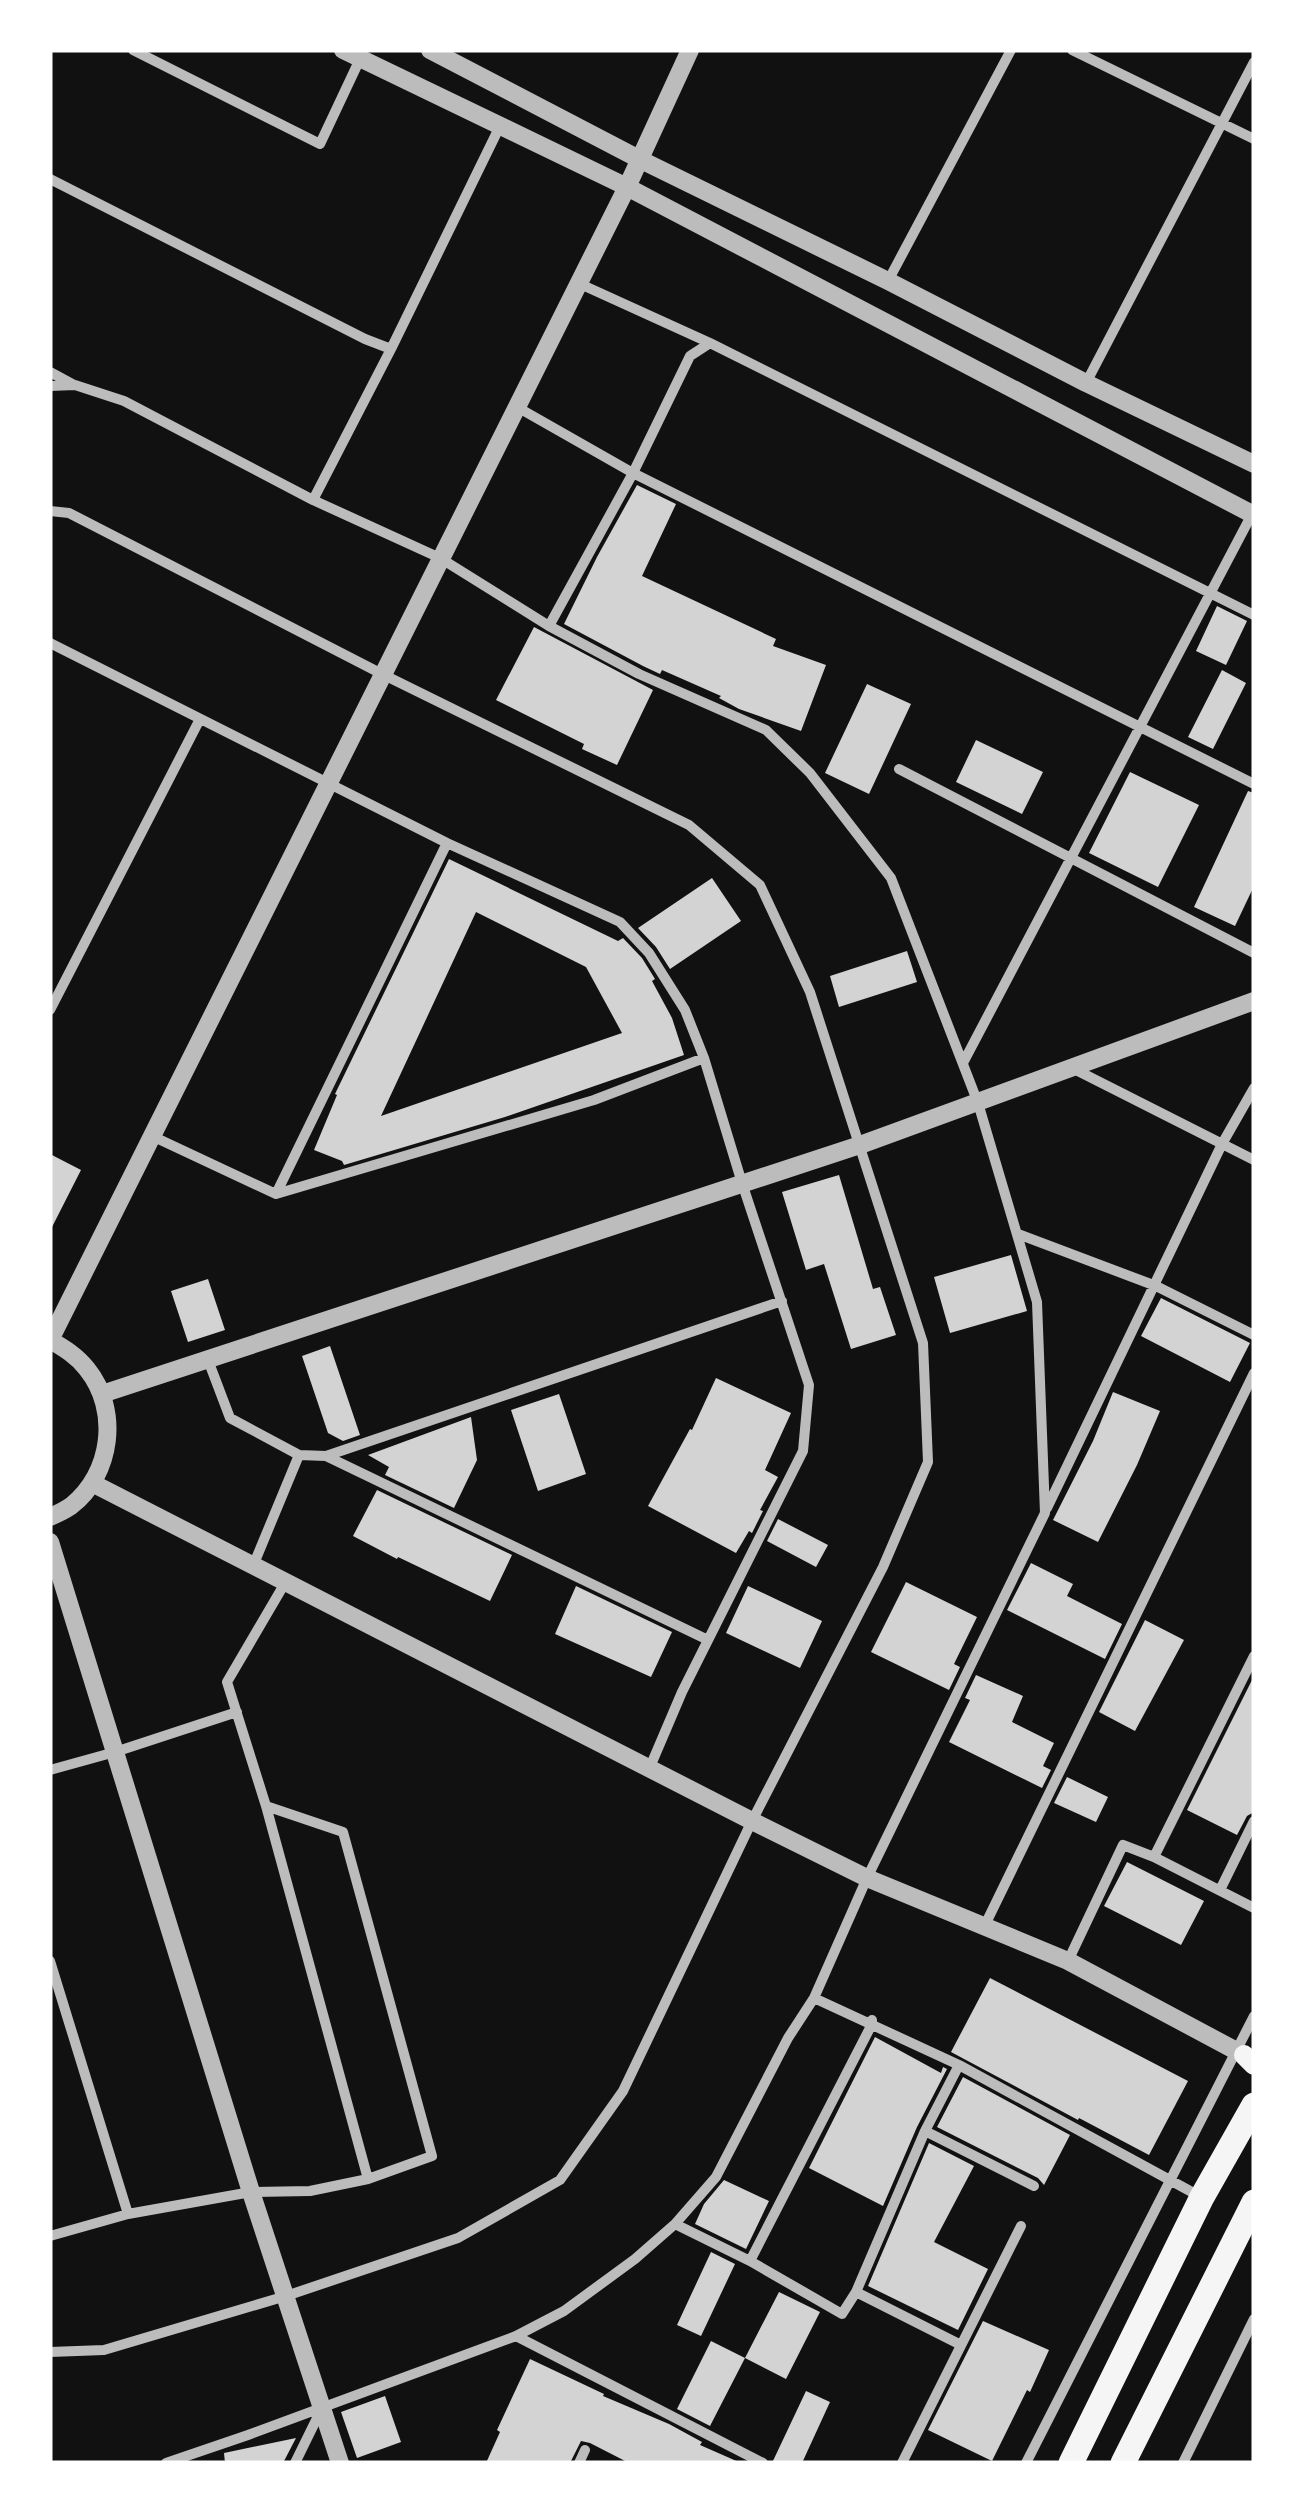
<svg xmlns="http://www.w3.org/2000/svg" width="1304" height="2513" viewBox="0 0 1304 2513" font-family="'PT Serif',serif">
<style>
.building{fill:#d3d3d3;fill-rule:evenodd}
.lines{fill:none;stroke-linecap:round;stroke-linejoin:round}
.minor{stroke:#bcbcbc;stroke-width:10}
.tertiary{stroke:#bcbcbc;stroke-width:18}
.secondary{stroke:#f5f5f5;stroke-width:20}
.primary{stroke:#f5f5f5;stroke-width:25}
</style>
<rect width="100%" height="100%" fill="#111"/>
<path class="building" d="M 637,485 L 676,504 L 642,576 L 776,639 L 773,646 L 826,665 L 801,731 L 739,709 L 719,698 L 721,696 L 662,670 L 660,674 L 643,666 L 564,624 L 597,557 Z
M 1217,606 L 1247,621 L 1226,665 L 1196,651 Z
M 534,627 L 653,690 L 617,765 L 582,749 L 584,744 L 496,700 Z
M 1222,670 L 1246,683 L 1213,749 L 1188,737 Z
M 867,684 L 911,704 L 869,794 L 825,773 Z
M 976,740 L 1043,772 L 1022,814 L 956,782 Z
M 1130,772 L 1199,805 L 1158,887 L 1089,853 Z
M 1248,791 L 1254,793 L 1254,886 L 1235,926 L 1194,907 Z
M 449,859 L 618,941 L 623,938 L 642,958 L 655,979 L 652,981 L 672,1018 L 684,1055 L 505,1117 L 344,1165 L 342,1161 L 314,1150 L 337,1095 L 335,1094 ZM 476,912 L 586,967 L 622,1033 L 381,1116 Z
M 712,878 L 741,921 L 670,969 L 656,947 L 638,928 Z
M 907,951 L 917,982 L 839,1007 L 830,976 Z
M 50,1154 L 81,1170 L 50,1231 Z
M 839,1175 L 873,1289 L 880,1287 L 896,1335 L 851,1349 L 824,1264 L 806,1270 L 782,1192 Z
M 1011,1255 L 1027,1311 L 950,1333 L 934,1277 Z
M 208,1279 L 225,1330 L 188,1342 L 171,1291 Z
M 1161,1298 L 1250,1343 L 1230,1382 L 1141,1336 Z
M 330,1346 L 360,1435 L 343,1441 L 328,1433 L 302,1356 Z
M 716,1378 L 791,1413 L 765,1470 L 778,1477 L 760,1510 L 763,1511 L 752,1533 L 749,1531 L 736,1553 L 648,1506 L 690,1429 L 692,1430 Z
M 1113,1392 L 1160,1411 L 1137,1465 L 1098,1542 L 1053,1520 L 1093,1441 Z
M 559,1394 L 586,1474 L 538,1491 L 511,1410 Z
M 471,1417 L 477,1460 L 454,1508 L 385,1475 L 389,1467 L 368,1455 Z
M 377,1490 L 512,1555 L 490,1601 L 398,1557 L 397,1559 L 353,1536 Z
M 778,1519 L 828,1545 L 816,1567 L 767,1541 Z
M 1031,1563 L 1073,1584 L 1067,1596 L 1122,1624 L 1105,1659 L 1007,1610 Z
M 906,1582 L 977,1617 L 954,1664 L 960,1667 L 949,1690 L 871,1652 Z
M 576,1586 L 672,1632 L 651,1677 L 555,1634 Z
M 748,1586 L 822,1621 L 800,1668 L 726,1633 Z
M 1145,1620 L 1184,1640 L 1135,1731 L 1099,1712 Z
M 976,1675 L 1023,1696 L 1012,1722 L 1054,1743 L 1043,1766 L 1051,1770 L 1042,1788 L 949,1742 L 970,1700 L 965,1698 Z
M 1254,1676 L 1254,1812 L 1247,1816 L 1237,1835 L 1187,1810 Z
M 1067,1777 L 1108,1797 L 1096,1822 L 1054,1803 Z
M 1127,1862 L 1204,1901 L 1181,1945 L 1104,1906 Z
M 990,1978 L 1188,2081 L 1149,2155 L 1079,2118 L 1078,2120 L 951,2052 Z
M 875,2037 L 941,2073 L 943,2067 L 947,2069 L 917,2127 L 883,2206 L 809,2168 Z
M 963,2077 L 1070,2135 L 1044,2185 L 1038,2178 L 937,2127 Z
M 929,2143 L 974,2166 L 934,2242 L 988,2269 L 958,2330 L 868,2286 Z
M 724,2180 L 769,2201 L 746,2249 L 695,2224 L 704,2204 Z
M 711,2252 L 735,2264 L 701,2336 L 677,2325 Z
M 779,2292 L 820,2312 L 786,2379 L 745,2358 Z
M 983,2321 L 1049,2350 L 1030,2392 L 1027,2390 L 992,2461 L 928,2430 Z
M 711,2341 L 745,2358 L 710,2426 L 677,2409 Z
M 530,2359 L 604,2394 L 603,2396 L 669,2424 L 702,2442 L 700,2445 L 741,2463 L 629,2463 L 590,2443 L 581,2441 L 570,2463 L 486,2463 L 500,2432 L 497,2430 Z
M 806,2391 L 830,2402 L 802,2463 L 772,2463 Z
M 385,2396 L 401,2442 L 357,2458 L 341,2412 Z
M 296,2438 L 283,2463 L 225,2463 L 224,2453 Z"/>
<g class="lines">
<path class="minor" d="M 133,50 L 320,144 L 360,59
M 1072,50 L 1254,139
M 50,179 L 365,339 L 391,349
M 888,281 L 1011,50
M 578,283 L 710,343 L 1254,615
M 50,372 L 74,385
M 1086,383 L 1254,62
M 50,386 L 75,385 L 124,401 L 313,500 L 440,558 L 549,626 L 639,674 L 766,730 L 810,773 L 891,878 L 978,1103 L 1037,1302 L 1045,1513 L 867,1878 L 814,1998 L 788,2038 L 716,2177 L 675,2224 L 635,2259 L 564,2311 L 516,2336 L 248,2435 L 166,2463
M 517,407 L 633,473 L 1254,784
M 313,500 L 391,349 L 500,126
M 50,511 L 69,513 L 382,674 L 689,825 L 760,885 L 810,992 L 923,1343 L 928,1462 L 883,1567 L 752,1821 L 623,2091 L 560,2180 L 458,2238 L 286,2296 L 104,2350 L 50,2352
M 549,626 L 633,473 L 690,356 L 710,343
M 50,643 L 447,843 L 620,922 L 649,953 L 685,1010 L 704,1058 L 742,1183 L 809,1385 L 803,1451 L 682,1692 L 650,1767
M 899,769 L 1254,953
M 50,1010 L 200,719
M 963,1063 L 1252,514
M 1072,1068 L 1254,1160
M 152,1136 L 276,1194 L 594,1100 L 704,1058
M 276,1194 L 447,843
M 1018,1234 L 1156,1286 L 1254,1335
M 208,1360 L 230,1418 L 299,1455 L 326,1456 L 708,1640
M 326,1456 L 782,1301
M 1047,1508 L 1222,1144 L 1254,1088
M 253,1566 L 299,1455
M 285,1583 L 227,1682 L 266,1806 L 368,2179
M 50,1770 L 115,1752 L 237,1712
M 1154,1857 L 1254,1656
M 1220,1890 L 1254,1821
M 985,1925 L 1254,1373
M 50,1961 L 128,2214
M 1068,1961 L 1123,1845 L 1154,1857 L 1254,1908
M 814,1998 L 959,2065 L 1201,2197
M 925,2131 L 1034,2186
M 675,2224 L 750,2261 L 842,2314 L 856,2292 L 925,2131 L 959,2065
M 50,2236 L 128,2214 L 251,2192 L 310,2191 L 368,2179 L 432,2156 L 343,1832 L 266,1806
M 750,2261 L 872,2024 L 872,2020
M 856,2292 L 961,2345
M 516,2336 L 763,2463
M 295,2463 L 321,2410
M 579,2463 L 585,2450
M 902,2463 L 1021,2226
M 1026,2463 L 1254,2016
M 1183,2463 L 1254,2319"/>
<path class="tertiary" d="M 343,50 L 627,187 L 1254,515
M 430,50 L 639,159 L 888,281 L 1086,383 L 1254,464
M 50,1340 L 627,187 L 690,50
M 50,1340 C 64,1348 77,1356 87,1369 C 120,1410 112,1474 71,1506 C 65,1510 57,1514 50,1517
M 102,1394 L 860,1145 L 1254,1001
M 92,1483 L 752,1821 L 867,1878 L 1068,1961 L 1244,2055
M 50,1542 L 251,2192 L 340,2463"/>
<path class="secondary" d="M 1244,2055 L 1254,2065"/>
<path class="primary" d="M 1071,2463 L 1202,2197 L 1254,2105
M 1123,2463 L 1254,2202"/>
</g>
<rect width="1304" height="2513" fill="none" stroke="#ffffff" stroke-width="105"/>
</svg>
